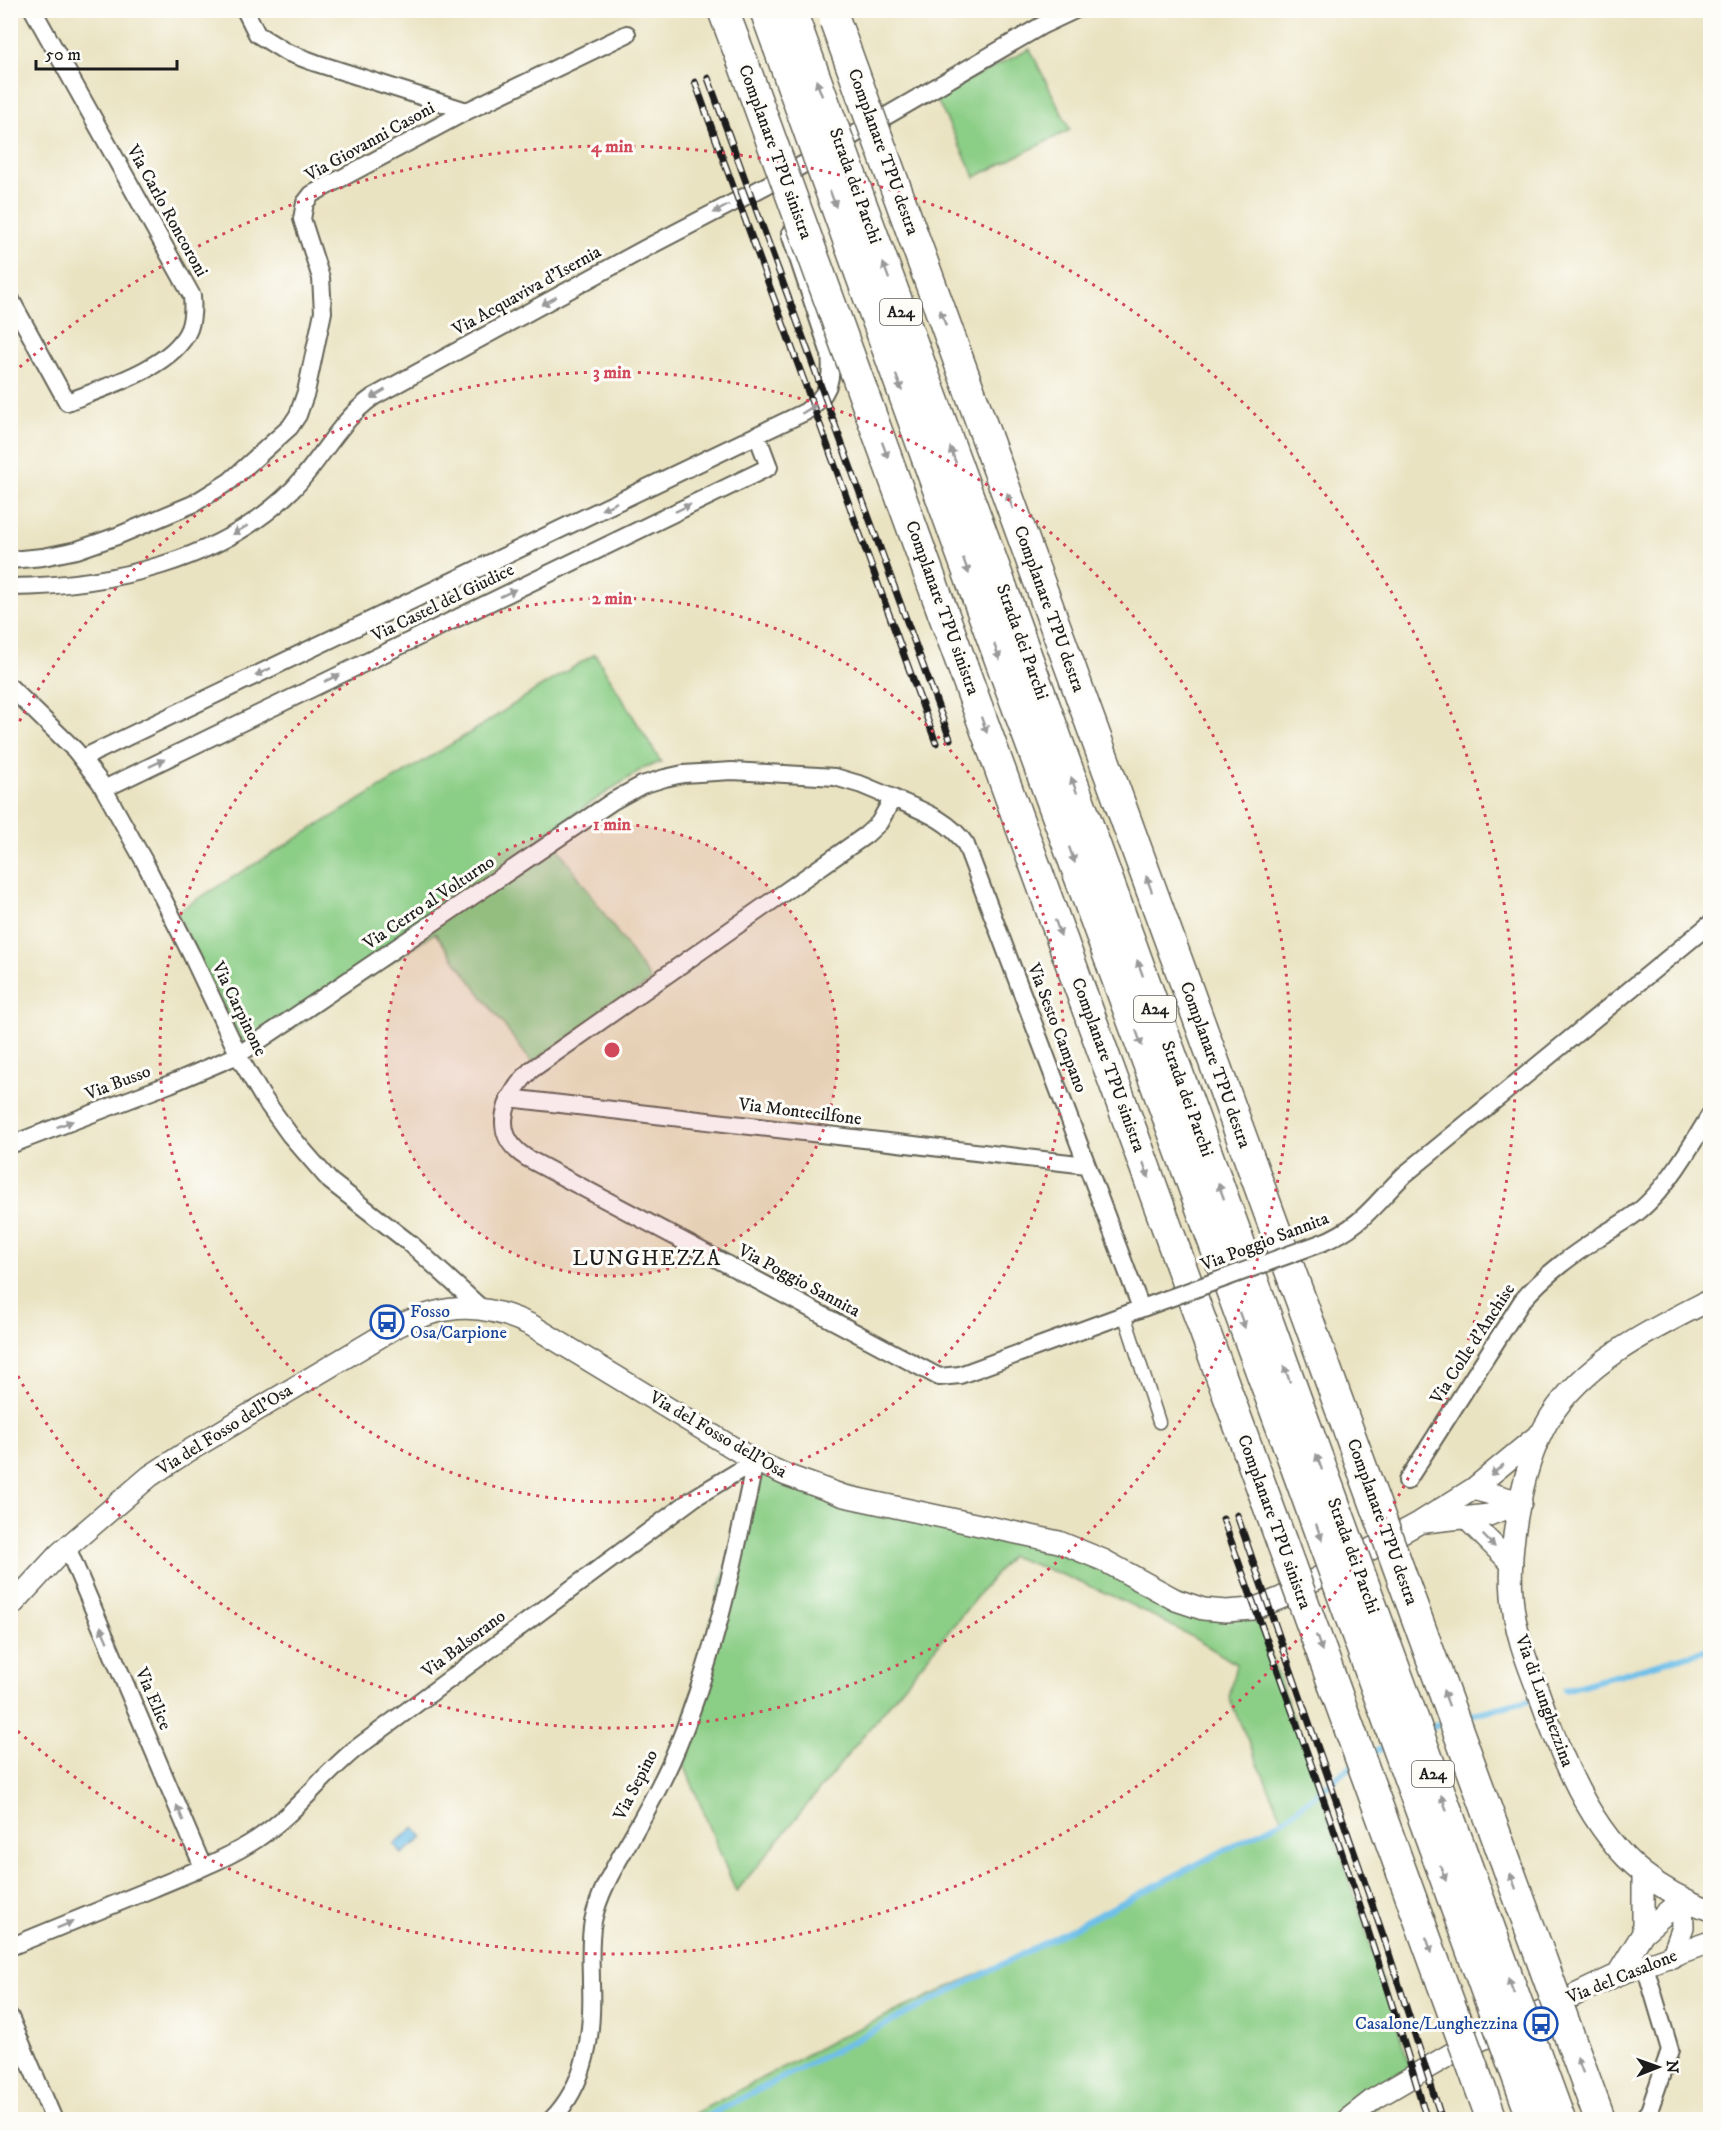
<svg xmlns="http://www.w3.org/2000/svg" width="1721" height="2130" viewBox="0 0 1721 2130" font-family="'IM FELL DW Pica',serif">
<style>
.grass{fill:#8bce86;stroke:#547551;stroke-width:1.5}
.water{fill:url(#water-ripples);stroke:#456e82;stroke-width:1.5}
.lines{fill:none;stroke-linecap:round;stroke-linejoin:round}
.stream{stroke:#6ebfe9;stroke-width:6}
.pedestrian-casing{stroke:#646256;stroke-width:15}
.minor-casing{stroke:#646256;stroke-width:20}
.tertiary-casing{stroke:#646256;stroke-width:24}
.motorway-casing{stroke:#646256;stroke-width:33}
.pedestrian{stroke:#fff;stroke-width:12}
.minor{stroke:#fff;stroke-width:16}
.tertiary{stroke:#fff;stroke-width:21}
.motorway{stroke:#fff;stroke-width:30}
.rail-casing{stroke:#1c1c1c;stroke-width:7}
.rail{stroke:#fdfcf7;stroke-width:4.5;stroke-dasharray:14;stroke-linecap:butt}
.minor-bridge-casing{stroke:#646256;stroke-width:20;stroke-linecap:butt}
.motorway-bridge-casing{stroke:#646256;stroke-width:33;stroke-linecap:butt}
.minor-bridge{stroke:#fff;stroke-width:16}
.motorway-bridge{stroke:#fff;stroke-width:30}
.oneway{fill:#999}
.ring{fill:none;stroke:#d1495b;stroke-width:3;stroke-dasharray:3 6}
.labels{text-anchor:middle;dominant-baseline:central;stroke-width:6;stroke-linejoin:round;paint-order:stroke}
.shield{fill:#fdfcf7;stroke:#605f5e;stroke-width:1.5}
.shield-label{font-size:16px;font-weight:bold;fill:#1c1c1c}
.street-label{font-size:18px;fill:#1c1c1c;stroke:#fdfcf7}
.transit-label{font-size:18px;fill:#164399;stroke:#fdfcf7;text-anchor:start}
.quarter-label{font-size:21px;letter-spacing:1.5px;fill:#1c1c1c;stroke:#fdfcf7}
.centre{fill:#d1495b;stroke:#fdfcf7;stroke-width:3}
.ring-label{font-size:18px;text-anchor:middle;font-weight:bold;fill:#d1495b;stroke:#fdfcf7;stroke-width:6;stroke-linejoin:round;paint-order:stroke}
</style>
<defs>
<pattern id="water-ripples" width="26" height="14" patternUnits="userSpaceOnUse" patternTransform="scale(1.5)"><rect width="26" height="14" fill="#6ebfe9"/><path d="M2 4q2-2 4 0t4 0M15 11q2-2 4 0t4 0" fill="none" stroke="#5fa4c7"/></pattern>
</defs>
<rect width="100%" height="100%" fill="#fdfcf7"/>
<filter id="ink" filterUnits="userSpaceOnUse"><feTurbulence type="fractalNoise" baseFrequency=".0167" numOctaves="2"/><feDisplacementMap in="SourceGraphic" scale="12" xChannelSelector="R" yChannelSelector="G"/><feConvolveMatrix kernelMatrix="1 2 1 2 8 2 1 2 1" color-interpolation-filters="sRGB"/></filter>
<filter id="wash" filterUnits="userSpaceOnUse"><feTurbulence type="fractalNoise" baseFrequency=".008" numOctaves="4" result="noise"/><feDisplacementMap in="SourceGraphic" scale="24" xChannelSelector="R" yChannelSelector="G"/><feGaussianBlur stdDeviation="1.35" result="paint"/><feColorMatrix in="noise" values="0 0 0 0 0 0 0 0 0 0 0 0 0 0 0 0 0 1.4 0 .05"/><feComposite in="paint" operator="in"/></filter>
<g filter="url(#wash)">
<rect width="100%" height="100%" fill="#eae3c2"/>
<path class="grass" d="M 1030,49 L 1070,130 L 975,177 L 935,96 Z
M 595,654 L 661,762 L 645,767 L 547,832 L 651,981 L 532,1063 L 435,933 L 249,1058 L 176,912 L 481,726 L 537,689 Z
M 755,1461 L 1000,1529 L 1169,1596 L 1253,1609 L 1315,1775 L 1413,2075 L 1363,2119 L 684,2119 L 840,2037 L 1037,1947 L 1283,1820 L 1229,1698 L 1236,1664 C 1167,1619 1088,1582 1010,1556 L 736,1892 L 677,1747 Z"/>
<path class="water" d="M 415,1827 L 423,1838 L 402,1854 L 394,1844 Z"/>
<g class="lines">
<path class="stream" d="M 1565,1690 L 1710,1649
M 1462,1717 L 1533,1699
M 1425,1730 L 1447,1721
M 1368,1755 L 1388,1746
M 700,2120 L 1283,1820 L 1354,1764"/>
</g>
</g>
<g filter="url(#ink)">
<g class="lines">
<g class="pedestrian-casing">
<path id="pedestrian" d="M 1124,1314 L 1159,1422"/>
</g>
<g class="minor-casing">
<path id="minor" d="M 245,10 L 257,34 L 286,52 L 316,63 L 467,111
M 10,298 L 67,402 C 103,388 174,367 189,329 C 193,318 193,308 192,296 L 33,10
M 10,560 L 43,557 L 77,550 L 117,536 L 193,504 L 230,481 L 290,427 L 298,415 L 306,392 L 323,312 L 321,278 L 302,219 L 305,203 L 312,194 L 467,111 L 627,34
M 10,587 C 109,586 221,562 293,489 C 322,459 339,421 373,397 L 646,248 L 773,182 L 1041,26 L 1075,10
M 10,687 L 75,750 L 100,782 L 144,861 L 192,956 L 242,1062 L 262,1096 L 290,1135 L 330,1181 L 412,1245 L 481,1308
M 83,758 L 805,412 C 828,396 833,381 830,354 L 790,234
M 104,789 L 769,467 L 757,435
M 893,798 C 920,810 949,819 966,845 L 1141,1308
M 509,1098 L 1087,1165
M 10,1145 L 170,1084 L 238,1055 L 613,801 L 642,785 L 665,778 L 683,774 L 732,771 L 835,777 L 862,785 L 893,798 L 879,823 L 866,835 L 531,1070 C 505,1096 488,1134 527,1158 L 939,1377 L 960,1375 L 1167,1299
M 1321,1243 C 1362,1227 1375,1203 1404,1175 L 1710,924
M 1407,1481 L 1522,1301 C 1546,1273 1574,1254 1604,1234 C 1616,1227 1628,1220 1639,1211 C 1666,1189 1692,1145 1710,1115
M 67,1547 L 203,1867
M 10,1947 C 58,1927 106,1908 154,1888 C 189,1873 225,1860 257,1839 C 296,1813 319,1779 354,1750 L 694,1498 L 755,1461
M 10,2017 L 54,2120
M 551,2120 C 587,2084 593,2033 591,1984 C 591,1963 589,1942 593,1921 C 600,1888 619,1860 635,1831 C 648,1808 660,1786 671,1762 C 713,1666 734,1563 755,1461
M 1641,2120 L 1649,2111 L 1670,2050 L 1645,1966"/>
</g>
<g class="tertiary-casing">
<path id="tertiary" d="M 1710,1300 C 1653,1329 1587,1360 1551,1416 C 1523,1459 1508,1545 1512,1595 C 1514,1629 1526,1660 1538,1691 C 1560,1754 1589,1830 1643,1873 C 1664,1890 1686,1901 1710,1910
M 1473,1489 L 1521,1502
M 1466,1518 L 1512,1564
M 1425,1522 L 1489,1515 L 1521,1502
M 10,1607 L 60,1553 L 150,1476 L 185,1453 L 398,1326 C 447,1303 483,1302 531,1325 L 755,1461 L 786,1475 L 844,1496 L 1059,1542 L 1103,1560 L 1176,1600 L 1203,1609 L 1226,1611 L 1253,1609 L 1281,1598 L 1419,1523 L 1473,1489 L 1542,1432
M 1643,1933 L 1682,1899
M 1672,1957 L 1683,1927 L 1682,1899
M 1617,1975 L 1643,1933 L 1643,1873
M 1347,2120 L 1374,2099 L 1451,2054 L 1617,1975 L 1710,1942"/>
</g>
<g class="motorway-casing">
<path id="motorway" d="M 723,10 L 742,60
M 765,10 L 778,46
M 791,10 L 800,36
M 1037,576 L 1342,1413
M 1002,588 L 1307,1429
M 977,597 L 1285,1437
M 942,610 L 1248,1450"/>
</g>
<use href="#pedestrian" class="pedestrian"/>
<use href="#minor" class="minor"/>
<use href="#tertiary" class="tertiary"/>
<use href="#motorway" class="motorway"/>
<g class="rail-casing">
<path id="rail" d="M 708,78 L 950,739
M 695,82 L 936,743
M 1237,1515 L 1386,1944 L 1442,2120
M 1223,1519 C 1295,1718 1368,1917 1427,2120"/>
</g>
<use href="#rail" class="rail"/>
<g class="minor-bridge-casing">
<path id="minor-bridge" d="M 1167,1299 L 1321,1243"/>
</g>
<g class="motorway-bridge-casing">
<path id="motorway-bridge" d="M 835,21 L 1037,576
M 800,36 L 1002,588
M 778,46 L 977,597
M 742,60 L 942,610
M 1342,1413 L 1600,2120
M 1307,1429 L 1560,2120
M 1285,1437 L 1533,2120
M 1248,1450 L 1492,2120"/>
</g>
<use href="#minor-bridge" class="minor-bridge"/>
<use href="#motorway-bridge" class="motorway-bridge"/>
</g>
<defs><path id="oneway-solid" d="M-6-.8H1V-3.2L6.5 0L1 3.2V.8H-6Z" transform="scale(1.5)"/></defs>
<g class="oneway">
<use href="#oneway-solid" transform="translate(819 88) rotate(-110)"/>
<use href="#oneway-solid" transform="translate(833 199) rotate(70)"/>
<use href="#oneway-solid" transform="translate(721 209) rotate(152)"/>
<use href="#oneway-solid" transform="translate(886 271) rotate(-110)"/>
<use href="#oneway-solid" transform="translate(549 301) rotate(151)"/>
<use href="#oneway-solid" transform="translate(943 318) rotate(-110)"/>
<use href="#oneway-solid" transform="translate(899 383) rotate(70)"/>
<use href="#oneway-solid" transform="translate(378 394) rotate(149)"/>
<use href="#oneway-solid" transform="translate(809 409) rotate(-32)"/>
<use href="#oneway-solid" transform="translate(885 450) rotate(70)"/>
<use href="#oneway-solid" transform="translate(953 455) rotate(-110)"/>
<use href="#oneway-solid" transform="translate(1010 501) rotate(-110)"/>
<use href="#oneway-solid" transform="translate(609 506) rotate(154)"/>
<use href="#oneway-solid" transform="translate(683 508) rotate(-26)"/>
<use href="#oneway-solid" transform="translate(240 530) rotate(150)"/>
<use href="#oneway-solid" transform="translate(966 566) rotate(70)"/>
<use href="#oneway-solid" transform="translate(508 593) rotate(-26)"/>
<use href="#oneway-solid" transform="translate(997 652) rotate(70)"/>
<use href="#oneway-solid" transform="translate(263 672) rotate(154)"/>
<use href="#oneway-solid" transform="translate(332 678) rotate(-26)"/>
<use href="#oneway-solid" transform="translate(984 725) rotate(70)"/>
<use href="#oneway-solid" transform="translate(157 763) rotate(-26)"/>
<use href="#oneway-solid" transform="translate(1074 785) rotate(-110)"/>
<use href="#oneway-solid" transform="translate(1072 855) rotate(70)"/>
<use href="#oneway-solid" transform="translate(1149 884) rotate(-110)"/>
<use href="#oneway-solid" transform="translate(1058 928) rotate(70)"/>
<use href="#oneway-solid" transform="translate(1140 968) rotate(-110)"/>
<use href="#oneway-solid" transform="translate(1139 1038) rotate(70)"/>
<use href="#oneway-solid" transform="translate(65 1124) rotate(-21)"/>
<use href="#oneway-solid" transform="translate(1146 1170) rotate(70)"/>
<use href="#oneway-solid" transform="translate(1221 1191) rotate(-110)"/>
<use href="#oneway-solid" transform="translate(1242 1320) rotate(70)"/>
<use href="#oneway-solid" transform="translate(1287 1374) rotate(-110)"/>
<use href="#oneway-solid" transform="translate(1319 1462) rotate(-110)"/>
<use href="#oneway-solid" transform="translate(1497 1470) rotate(140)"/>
<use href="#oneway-solid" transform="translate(1319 1532) rotate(70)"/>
<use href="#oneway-solid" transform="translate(1489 1541) rotate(45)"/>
<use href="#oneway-solid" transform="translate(104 1634) rotate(-113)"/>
<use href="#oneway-solid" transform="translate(1319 1643) rotate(70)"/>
<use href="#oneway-solid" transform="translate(1446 1698) rotate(-110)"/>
<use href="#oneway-solid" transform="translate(1444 1803) rotate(-110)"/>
<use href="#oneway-solid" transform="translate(180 1813) rotate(-113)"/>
<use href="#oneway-solid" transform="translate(1443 1873) rotate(70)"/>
<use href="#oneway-solid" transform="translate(1513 1881) rotate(-110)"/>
<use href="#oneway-solid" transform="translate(65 1925) rotate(-22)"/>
<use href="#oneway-solid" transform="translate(1429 1945) rotate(70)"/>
<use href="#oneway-solid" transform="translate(1511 1986) rotate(-110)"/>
<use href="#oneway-solid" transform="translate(1580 2065) rotate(-110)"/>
</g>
</g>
<circle cx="612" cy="1050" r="226" fill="#d1495b" fill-opacity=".12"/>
<g class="ring">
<circle cx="612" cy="1050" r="226"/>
<circle cx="612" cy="1050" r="452"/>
<path d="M11 737A678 678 0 1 1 11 1363"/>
<path d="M13 373A904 904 0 1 1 13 1727"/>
</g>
<defs>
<g id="bus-ring" transform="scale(1.725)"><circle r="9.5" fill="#fdfcf7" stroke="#1a4fb4" stroke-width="1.5"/><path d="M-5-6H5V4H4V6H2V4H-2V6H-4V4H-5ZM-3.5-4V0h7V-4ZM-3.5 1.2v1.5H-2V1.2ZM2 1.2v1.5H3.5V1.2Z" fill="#1a4fb4"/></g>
</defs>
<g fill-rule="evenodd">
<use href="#bus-ring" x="387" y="1322"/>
<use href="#bus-ring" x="1541" y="2024"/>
</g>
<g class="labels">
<g class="shield">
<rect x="880" y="299" width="42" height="26" rx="4.5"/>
<rect x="1134" y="996" width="42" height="26" rx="4.5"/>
<rect x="1412" y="1761" width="42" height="26" rx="4.5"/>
</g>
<g class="shield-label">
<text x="901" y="312">A24</text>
<text x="1155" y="1009">A24</text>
<text x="1433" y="1774">A24</text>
</g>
<g class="street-label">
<text transform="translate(370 142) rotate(-29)">Via Giovanni Casoni</text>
<text transform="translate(775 152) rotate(70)">Complanare TPU sinistra</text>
<text transform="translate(883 152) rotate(70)">Complanare TPU destra</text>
<text transform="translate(855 186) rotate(70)">Strada dei Parchi</text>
<text transform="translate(167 211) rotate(61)">Via Carlo Roncoroni</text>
<text transform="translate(527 291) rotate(-29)">Via Acquaviva d'Isernia</text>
<text transform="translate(443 603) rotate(-26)">Via Castel del Giudice</text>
<text transform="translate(942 608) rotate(70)">Complanare TPU sinistra</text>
<text transform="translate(1049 609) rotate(70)">Complanare TPU destra</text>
<text transform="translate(1022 642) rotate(70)">Strada dei Parchi</text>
<text transform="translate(429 903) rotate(-34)">Via Cerro al Volturno</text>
<text transform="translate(239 1009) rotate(64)">Via Carpinone</text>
<text transform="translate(1057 1028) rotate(69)">Via Sesto Campano</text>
<text transform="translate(1108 1065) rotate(70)">Complanare TPU sinistra</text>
<text transform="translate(1215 1065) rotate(70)">Complanare TPU destra</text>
<text transform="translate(118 1083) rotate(-21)">Via Busso</text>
<text transform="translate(1187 1099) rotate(70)">Strada dei Parchi</text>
<text transform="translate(800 1112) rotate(7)">Via Montecilfone</text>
<text transform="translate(1265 1242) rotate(-21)">Via Poggio Sannita</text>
<text transform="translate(799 1281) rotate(28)">Via Poggio Sannita</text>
<text transform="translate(1473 1344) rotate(-57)">Via Colle d'Anchise</text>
<text transform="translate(225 1430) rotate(-32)">Via del Fosso dell'Osa</text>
<text transform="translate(718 1435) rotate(30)">Via del Fosso dell'Osa</text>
<text transform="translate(1274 1522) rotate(70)">Complanare TPU sinistra</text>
<text transform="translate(1382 1522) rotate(70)">Complanare TPU destra</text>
<text transform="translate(1353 1556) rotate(70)">Strada dei Parchi</text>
<text transform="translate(464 1644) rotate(-37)">Via Balsorano</text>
<text transform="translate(153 1699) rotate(67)">Via Elice</text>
<text transform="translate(1544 1701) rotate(70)">Via di Lunghezzina</text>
<text transform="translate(636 1785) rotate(-63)">Via Sepino</text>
<text transform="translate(1622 1977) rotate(-22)">Via del Casalone</text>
</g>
<g class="transit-label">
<text x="410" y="1312">Fosso<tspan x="410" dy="21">Osa/Carpione</tspan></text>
<text x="1518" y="2024" text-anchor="end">Casalone/Lunghezzina</text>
</g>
<g class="quarter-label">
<text x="647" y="1259">LUNGHEZZA</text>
</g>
</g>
<circle cx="612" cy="1050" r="9" class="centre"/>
<g class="ring-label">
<text x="612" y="152">4 min</text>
<text x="612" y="378">3 min</text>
<text x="612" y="604">2 min</text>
<text x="612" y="830">1 min</text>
</g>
<rect width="1721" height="2130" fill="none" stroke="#fdfcf7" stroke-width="36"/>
<g transform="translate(1658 2067) rotate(89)" stroke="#fdfcf7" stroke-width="4.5" paint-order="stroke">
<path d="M0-4.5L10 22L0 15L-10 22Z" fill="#1c1c1c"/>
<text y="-9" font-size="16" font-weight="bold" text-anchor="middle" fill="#1c1c1c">N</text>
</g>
<path d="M36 60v9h141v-9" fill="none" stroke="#1c1c1c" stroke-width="3"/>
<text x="45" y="60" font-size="18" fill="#1c1c1c" stroke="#fdfcf7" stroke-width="4.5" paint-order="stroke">50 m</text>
</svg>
